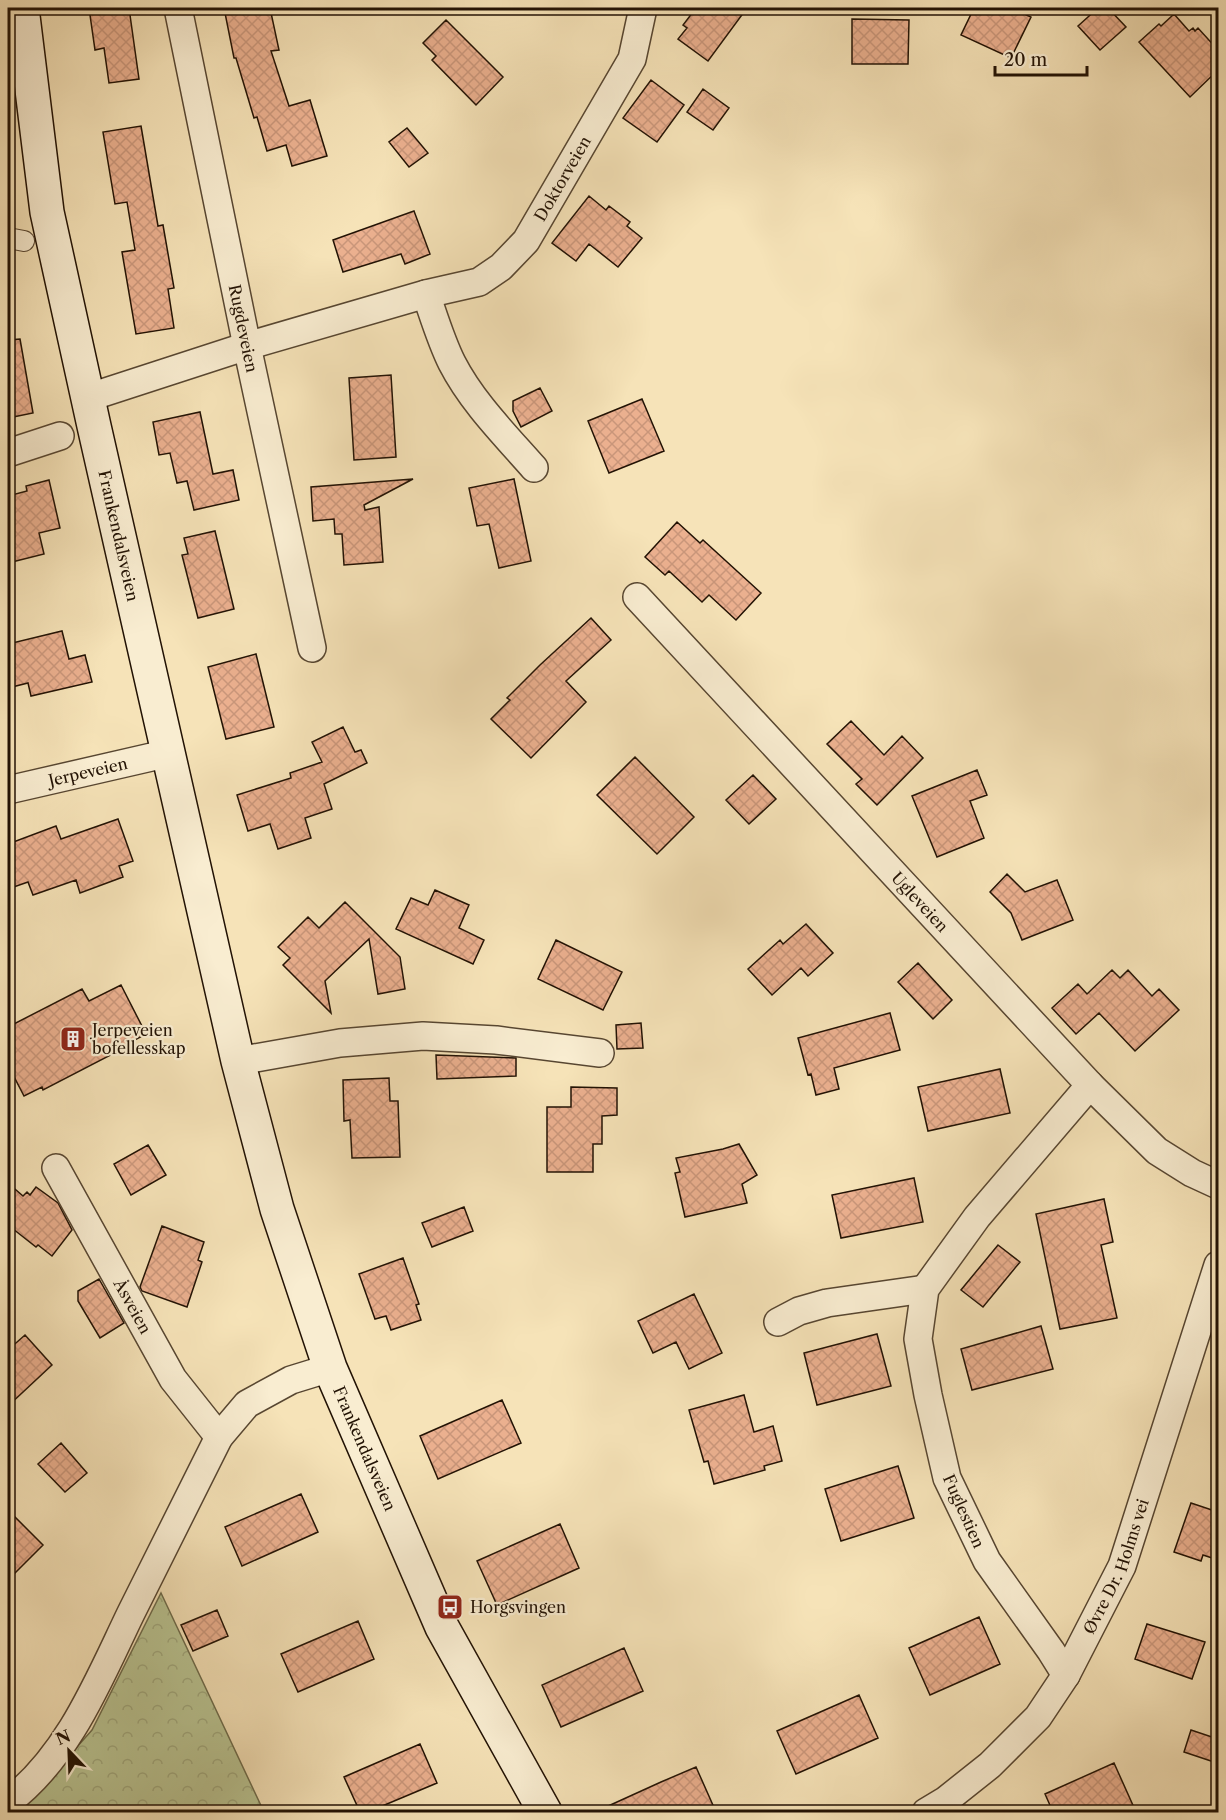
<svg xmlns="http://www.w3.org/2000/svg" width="1226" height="1820" viewBox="0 0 1226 1820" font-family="'Libre Caslon Text',serif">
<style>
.forest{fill:url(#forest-crowns);stroke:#6e6b4b;stroke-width:1.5}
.building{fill:url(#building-cross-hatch);stroke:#221204;stroke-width:1.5}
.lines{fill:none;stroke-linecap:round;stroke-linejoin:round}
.pedestrian-casing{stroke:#574631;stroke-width:22}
.minor-casing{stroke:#574631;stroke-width:30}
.secondary-casing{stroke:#221204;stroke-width:36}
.pedestrian{stroke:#f9edd1;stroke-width:20}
.minor{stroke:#f9edd1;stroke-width:27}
.secondary{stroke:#f9edd1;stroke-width:33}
.labels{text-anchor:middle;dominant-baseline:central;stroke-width:4.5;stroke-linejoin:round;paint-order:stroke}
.street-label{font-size:16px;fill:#221204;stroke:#f9edd1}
.poi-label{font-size:16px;fill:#221204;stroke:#f9edd1;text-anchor:start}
</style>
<defs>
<pattern id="forest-crowns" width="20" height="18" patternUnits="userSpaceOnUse" patternTransform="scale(1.5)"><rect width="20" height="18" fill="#b9c492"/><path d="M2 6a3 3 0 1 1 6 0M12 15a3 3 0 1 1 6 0" fill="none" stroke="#9fa77c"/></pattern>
<pattern id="building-cross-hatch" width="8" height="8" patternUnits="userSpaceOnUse" patternTransform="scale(1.5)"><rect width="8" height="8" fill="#ebb08f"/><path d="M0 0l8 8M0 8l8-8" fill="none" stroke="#c9967a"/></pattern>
</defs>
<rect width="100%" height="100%" fill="#f6e3b8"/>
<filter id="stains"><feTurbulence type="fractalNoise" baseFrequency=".00333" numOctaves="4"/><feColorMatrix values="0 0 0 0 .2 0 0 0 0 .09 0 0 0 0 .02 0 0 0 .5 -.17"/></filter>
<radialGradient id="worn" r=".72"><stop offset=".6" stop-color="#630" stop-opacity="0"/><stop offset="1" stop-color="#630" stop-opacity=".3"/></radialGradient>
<path class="forest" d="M 161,1593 L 264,1812 L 19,1812 L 92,1730 Z"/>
<path class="building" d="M 89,8 L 129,8 L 139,79 L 109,83 L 104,48 L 95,50 Z
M 224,8 L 270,8 L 279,50 L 271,51 L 289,106 L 310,100 L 327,156 L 292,166 L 286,145 L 267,151 L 257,117 L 254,118 L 236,58 L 234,58 Z
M 696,8 L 747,8 L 708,61 L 678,39 L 687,28 L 683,25 Z
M 974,8 L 1011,8 L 1031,17 L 1011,58 L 961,35 Z
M 1098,8 L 1108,8 L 1126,27 L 1100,50 L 1078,26 Z
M 1174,14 L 1189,31 L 1193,28 L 1195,31 L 1198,28 L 1218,50 L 1218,70 L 1190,97 L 1139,42 L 1159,24 L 1161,26 Z
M 852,19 L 909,20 L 908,64 L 852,64 Z
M 446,20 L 503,77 L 476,105 L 432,60 L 436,56 L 423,43 Z
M 651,80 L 684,105 L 657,142 L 623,118 Z
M 703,89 L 729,108 L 713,130 L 687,112 Z
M 141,126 L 158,226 L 163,225 L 174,288 L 168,289 L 174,328 L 136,334 L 122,252 L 135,250 L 127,202 L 115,204 L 103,132 Z
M 407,128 L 428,153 L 409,167 L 389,142 Z
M 589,196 L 606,210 L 609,206 L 630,222 L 627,226 L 642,238 L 618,267 L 589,244 L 576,261 L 552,243 Z
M 414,211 L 430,254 L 405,264 L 401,254 L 343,272 L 333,240 Z
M 20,339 L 33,413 L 8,418 L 8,340 Z
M 391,375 L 396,457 L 354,460 L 349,378 Z
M 540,388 L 552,411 L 521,427 L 513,411 L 513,401 Z
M 642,399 L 664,451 L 609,473 L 588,421 Z
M 200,412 L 213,474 L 233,470 L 239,500 L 194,510 L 187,481 L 177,483 L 170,453 L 159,455 L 153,422 Z
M 413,479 L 364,505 L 365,510 L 379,507 L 383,562 L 344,565 L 342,534 L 335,534 L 334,519 L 313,521 L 311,487 Z
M 514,479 L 531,561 L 499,568 L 489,524 L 477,526 L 469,488 Z
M 49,480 L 60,528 L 39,533 L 44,554 L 8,563 L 8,496 L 27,491 L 26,486 Z
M 677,522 L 700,543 L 703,540 L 761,593 L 736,620 L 709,595 L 702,602 L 669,571 L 665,575 L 645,557 Z
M 215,531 L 234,609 L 198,618 L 182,555 L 188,554 L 184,538 Z
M 591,618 L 611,640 L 566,681 L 586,702 L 531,758 L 491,719 L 510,700 L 507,698 L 540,665 Z
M 62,631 L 69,659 L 85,655 L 92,682 L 31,696 L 28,683 L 8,688 L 8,644 Z
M 256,654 L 274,727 L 226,739 L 208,667 Z
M 851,721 L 884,755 L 902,736 L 923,758 L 877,805 L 856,784 L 862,779 L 827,744 Z
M 343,727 L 355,752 L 361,750 L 367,763 L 324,784 L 332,809 L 305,818 L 311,838 L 278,849 L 270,824 L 248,831 L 237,795 L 291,778 L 290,773 L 322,762 L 312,742 Z
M 635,757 L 694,817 L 657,854 L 597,795 Z
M 977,770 L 987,795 L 970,801 L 984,838 L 937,857 L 912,796 Z
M 753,775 L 776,799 L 749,824 L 726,800 Z
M 118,819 L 133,861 L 119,866 L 123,877 L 80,893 L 76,880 L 33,895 L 28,882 L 8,889 L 8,844 L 56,826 L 61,839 Z
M 1007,874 L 1025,892 L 1057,880 L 1073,920 L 1022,940 L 1011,913 L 990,892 Z
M 435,890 L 469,905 L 459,928 L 484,940 L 473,964 L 396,929 L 411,898 L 428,905 Z
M 345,902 L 400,957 L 405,989 L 378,994 L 369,939 L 325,981 L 331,1013 L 283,965 L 290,958 L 278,947 L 308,917 L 319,928 Z
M 806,924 L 833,953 L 808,976 L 801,968 L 772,995 L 748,969 L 780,940 L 783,944 Z
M 556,940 L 622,972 L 603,1010 L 538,979 Z
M 918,963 L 952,1000 L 933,1019 L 898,982 Z
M 1112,970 L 1120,978 L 1128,970 L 1152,996 L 1159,989 L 1179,1010 L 1135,1051 L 1099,1013 L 1076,1034 L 1052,1008 L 1078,984 L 1087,994 Z
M 121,985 L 146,1034 L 129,1043 L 130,1045 L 43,1090 L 42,1087 L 24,1096 L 8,1065 L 8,1027 L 82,989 L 89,1001 Z
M 890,1013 L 900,1050 L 834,1068 L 839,1089 L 816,1095 L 811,1074 L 808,1075 L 798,1038 Z
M 641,1023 L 643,1048 L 617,1049 L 616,1025 Z
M 436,1055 L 516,1058 L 516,1076 L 437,1079 Z
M 1000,1069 L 1010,1113 L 928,1131 L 918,1087 Z
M 389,1078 L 390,1101 L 398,1101 L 400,1157 L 352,1158 L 350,1120 L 344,1121 L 343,1080 Z
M 571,1087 L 617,1088 L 617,1115 L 602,1116 L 602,1144 L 593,1144 L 593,1172 L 547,1172 L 547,1107 L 571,1107 Z
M 739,1144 L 757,1175 L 742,1184 L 747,1203 L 685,1217 L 675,1173 L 680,1172 L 676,1158 L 723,1149 Z
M 148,1145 L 166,1175 L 131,1195 L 114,1164 Z
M 914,1178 L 923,1222 L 841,1238 L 832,1195 Z
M 8,1183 L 23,1196 L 27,1192 L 30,1195 L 36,1187 L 58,1203 L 72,1230 L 52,1256 L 38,1245 L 36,1247 L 8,1225 Z
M 1104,1199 L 1113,1242 L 1101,1245 L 1117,1318 L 1060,1329 L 1036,1214 Z
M 464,1207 L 473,1231 L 432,1247 L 422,1223 Z
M 162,1226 L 204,1242 L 198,1260 L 202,1262 L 187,1307 L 142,1291 L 140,1287 Z
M 998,1245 L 1020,1262 L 983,1307 L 961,1290 Z
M 403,1258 L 419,1304 L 416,1305 L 421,1320 L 391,1330 L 386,1316 L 375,1319 L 359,1274 Z
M 99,1279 L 124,1323 L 100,1338 L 78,1301 L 78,1291 Z
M 694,1294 L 722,1353 L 689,1369 L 676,1342 L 653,1353 L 638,1321 Z
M 1041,1326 L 1053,1369 L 972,1390 L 961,1349 Z
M 877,1334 L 891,1386 L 817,1405 L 804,1353 Z
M 25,1335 L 52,1365 L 8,1406 L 8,1350 Z
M 744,1395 L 754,1432 L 773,1426 L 782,1461 L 764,1466 L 765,1470 L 714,1484 L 708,1461 L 704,1462 L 689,1410 Z
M 502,1400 L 521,1443 L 438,1479 L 420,1436 Z
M 61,1443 L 87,1473 L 65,1492 L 38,1464 Z
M 898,1466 L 914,1518 L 841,1541 L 825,1489 Z
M 301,1494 L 318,1532 L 242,1566 L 225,1527 Z
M 1191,1503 L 1218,1512 L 1218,1560 L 1203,1555 L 1201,1561 L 1174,1552 Z
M 8,1510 L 43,1545 L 8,1580 Z
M 560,1524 L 579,1568 L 497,1605 L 477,1561 Z
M 217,1610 L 228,1636 L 193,1651 L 181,1625 Z
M 979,1617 L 1000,1664 L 930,1695 L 909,1648 Z
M 358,1621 L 374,1659 L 298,1692 L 281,1654 Z
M 1147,1624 L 1205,1642 L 1192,1679 L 1135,1659 Z
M 624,1648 L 643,1691 L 561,1727 L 542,1685 Z
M 859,1695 L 878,1738 L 796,1774 L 777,1731 Z
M 1191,1730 L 1218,1739 L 1218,1748 L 1214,1762 L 1184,1752 Z
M 420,1744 L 437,1783 L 368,1812 L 360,1812 L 344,1777 Z
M 1114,1763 L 1136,1812 L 1053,1812 L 1045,1794 Z
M 696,1767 L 716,1812 L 595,1812 L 661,1782 Z"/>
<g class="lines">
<g class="pedestrian-casing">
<path id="pedestrian" d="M 8,238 L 24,241"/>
</g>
<g class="minor-casing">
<g id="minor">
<path id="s1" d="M 178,8 L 247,346 L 312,648"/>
<path d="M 426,294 C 434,317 441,341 452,363 C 472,402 505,435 534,468"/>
<path id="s2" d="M 87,398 L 247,346 L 426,294 L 479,282 L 501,267 L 526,241 L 632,59 L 643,8"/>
<path d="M 8,453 L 60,436"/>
<path id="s3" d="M 637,597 L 1090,1085 L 1157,1151 L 1192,1173 L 1218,1185"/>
<path id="s4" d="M 8,790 L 169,753"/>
<path d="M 238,1061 L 340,1043 L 423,1036 L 496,1040 L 600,1053"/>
<path id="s5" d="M 56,1168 L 173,1379 L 219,1437"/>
<path d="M 778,1322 L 799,1311 L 827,1303 L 925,1289"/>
<path d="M 1066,1675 L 1051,1651 L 987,1561 L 947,1478 L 928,1395 L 918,1339 L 925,1289 L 977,1217 L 1090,1085"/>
<path d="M 8,1802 C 69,1756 99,1679 131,1613 C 161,1554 190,1495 219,1437 L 247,1404 L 291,1380 L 330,1368"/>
<path id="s6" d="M 926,1812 L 946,1800 L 990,1765 L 1038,1717 L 1066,1675 L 1122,1566 L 1218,1265"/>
</g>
</g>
<g class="secondary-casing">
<g id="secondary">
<path id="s7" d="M 22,8 L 47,212 L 94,426 L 238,1061 L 277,1209 L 330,1368 L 442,1627 L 545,1812"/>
</g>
</g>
<use href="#pedestrian" class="pedestrian"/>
<use href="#minor" class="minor"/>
<use href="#secondary" class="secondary"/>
</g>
<defs>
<g id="building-square" transform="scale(1.35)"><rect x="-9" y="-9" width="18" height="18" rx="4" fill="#8f2418" stroke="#f9edd1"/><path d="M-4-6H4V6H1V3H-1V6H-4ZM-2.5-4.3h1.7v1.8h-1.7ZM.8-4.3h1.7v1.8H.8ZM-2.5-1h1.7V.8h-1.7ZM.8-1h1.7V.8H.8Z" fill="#fff"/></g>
<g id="bus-square" transform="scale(1.35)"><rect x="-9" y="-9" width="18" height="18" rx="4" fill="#8f2418" stroke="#f9edd1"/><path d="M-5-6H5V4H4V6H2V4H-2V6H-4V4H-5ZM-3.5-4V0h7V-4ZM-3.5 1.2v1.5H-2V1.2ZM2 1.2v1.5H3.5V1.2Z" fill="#fff"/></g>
</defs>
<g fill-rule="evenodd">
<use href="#building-square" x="73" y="1039"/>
<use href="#bus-square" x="450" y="1607"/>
</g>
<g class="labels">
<g class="street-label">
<text stroke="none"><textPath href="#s2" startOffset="544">Doktorveien</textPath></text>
<text stroke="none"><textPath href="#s1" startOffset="327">Rugdeveien</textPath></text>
<text stroke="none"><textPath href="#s7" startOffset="537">Frankendalsveien</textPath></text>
<text stroke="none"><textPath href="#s4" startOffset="82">Jerpeveien</textPath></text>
<text stroke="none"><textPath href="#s3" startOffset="416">Ugleveien</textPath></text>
<text stroke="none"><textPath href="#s5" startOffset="158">Åsveien</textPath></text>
<text stroke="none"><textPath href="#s7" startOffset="1484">Frankendalsveien</textPath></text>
<text transform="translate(964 1511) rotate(66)">Fuglestien</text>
<text stroke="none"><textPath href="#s6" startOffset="318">Øvre Dr. Holms vei</textPath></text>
</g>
<g class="poi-label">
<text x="92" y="1030">Jerpeveien<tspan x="92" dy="18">bofellesskap</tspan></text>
<text x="470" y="1607">Horgsvingen</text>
</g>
</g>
<rect width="1226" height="1820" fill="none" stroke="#f6e3b8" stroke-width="30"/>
<rect x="9" y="9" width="1208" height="1802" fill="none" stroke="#221204" stroke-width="3"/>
<rect x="15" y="15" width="1196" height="1790" fill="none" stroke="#221204" stroke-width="1.5"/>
<g transform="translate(69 1751) rotate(337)" stroke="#f9edd1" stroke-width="4.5" paint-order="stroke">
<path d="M0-4.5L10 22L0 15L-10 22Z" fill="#221204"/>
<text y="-9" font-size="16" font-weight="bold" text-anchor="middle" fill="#221204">N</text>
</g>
<path d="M995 66v9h92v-9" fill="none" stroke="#221204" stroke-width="3"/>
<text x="1004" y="66" font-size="18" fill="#221204" stroke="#f9edd1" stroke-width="4.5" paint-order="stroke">20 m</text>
<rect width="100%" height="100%" filter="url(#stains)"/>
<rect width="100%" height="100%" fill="url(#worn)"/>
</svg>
